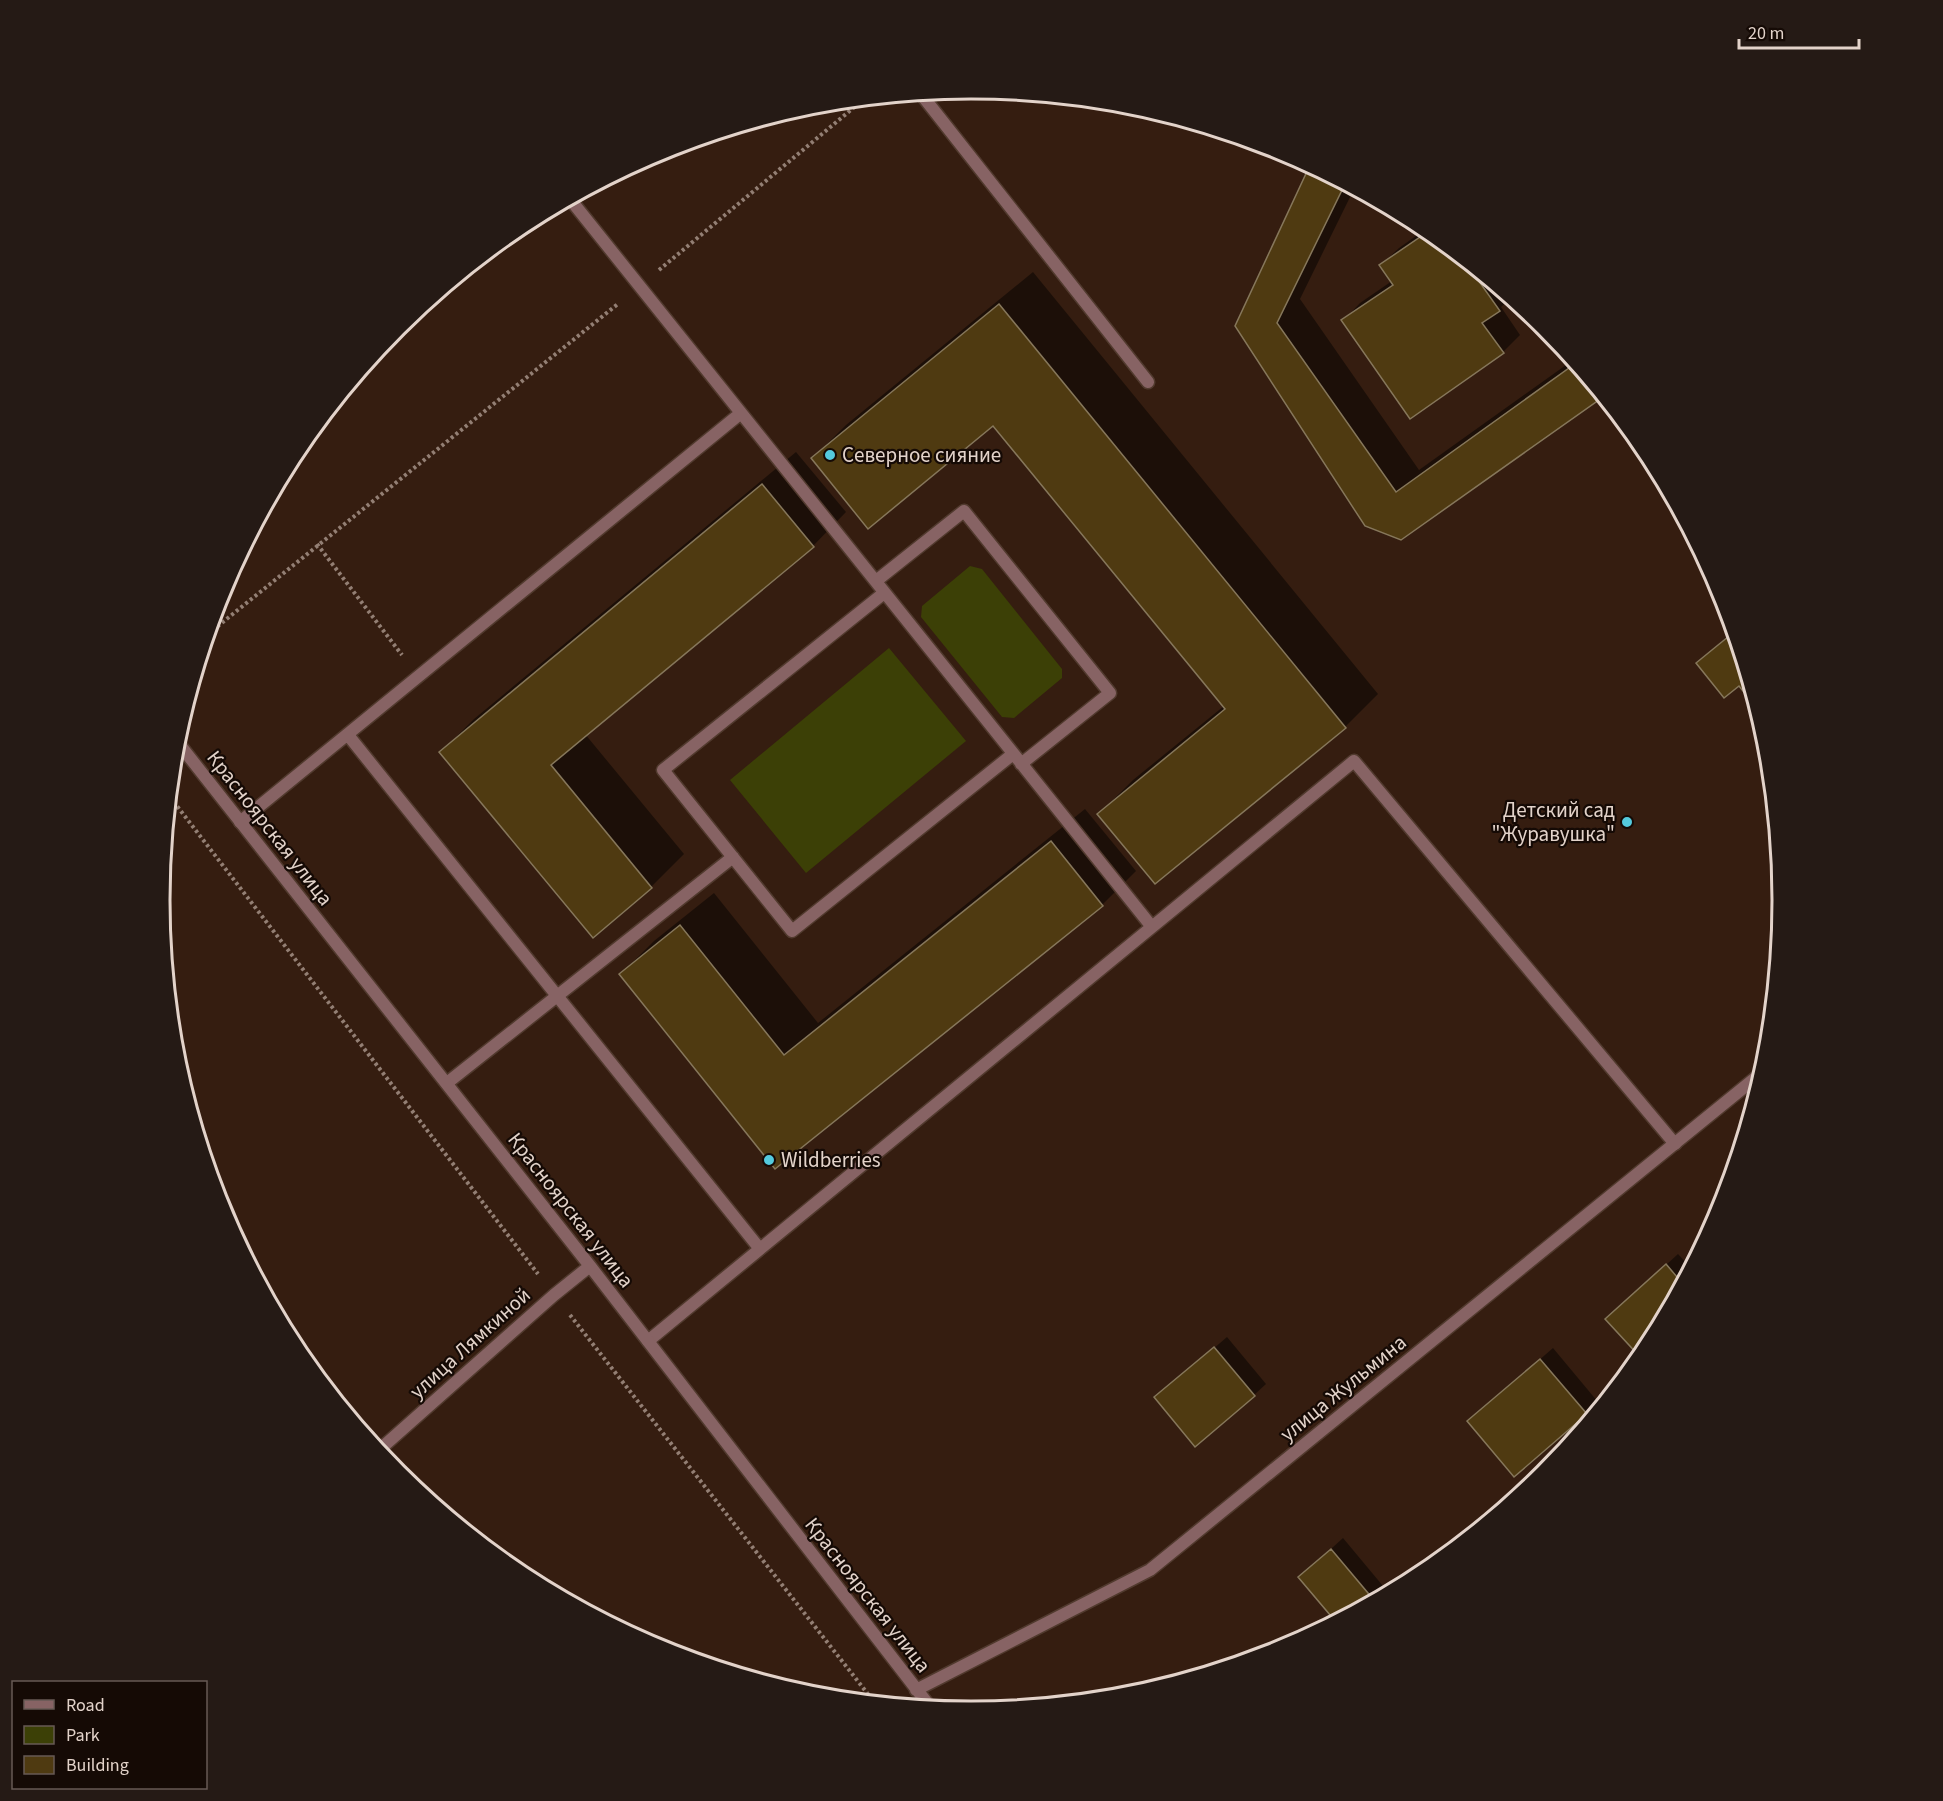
<svg xmlns="http://www.w3.org/2000/svg" width="1943" height="1801" viewBox="0 0 1943 1801" font-family="'Source Sans 3',sans-serif">
<style>
.green{fill:#3c4006}
.shadow{fill:#0007}
.building{fill:#4f3a11;stroke:#86775b;stroke-width:1.5}
.lines{fill:none;stroke-linecap:round;stroke-linejoin:round}
.lane-casing{stroke:#513a2e;stroke-width:15}
.street-casing{stroke:#513a2e;stroke-width:15}
.path{stroke:#937f74;stroke-width:4;stroke-dasharray:3 3;stroke-linecap:butt}
.lane{stroke:#876364;stroke-width:12}
.street{stroke:#876364;stroke-width:12}
.poi-dot{fill:#54cadd;stroke:#150a05;stroke-width:2}
.labels{text-anchor:middle;dominant-baseline:central;stroke-width:4.5;stroke-linejoin:round;paint-order:stroke}
.poi-label{font-size:21px;fill:#e3d3ca;stroke:#150a05;text-anchor:start}
.street-label{font-size:21px;fill:#e3d3ca;stroke:#150a05}
.rim{fill:none;stroke:#e3d3ca;stroke-width:3}
</style>
<rect width="100%" height="100%" fill="#351d10"/>
<path class="green" d="M 970,566 L 982,569 L 1062,669 L 1062,678 L 1014,718 L 1002,717 L 921,617 L 922,606 Z
M 889,648 L 966,741 L 806,873 L 730,780 Z"/>
<path class="shadow" d="M 1311,166 L 1354,189 L 1300,299 L 1419,470 L 1573,360 L 1602,395 L 1401,538 L 1237,326 Z
M 1427,228 L 1511,298 L 1501,307 L 1520,335 L 1503,352 L 1343,321 L 1360,303 L 1392,281 L 1381,265 L 1399,248 Z
M 1033,272 L 1378,694 L 1345,727 L 1099,814 L 1133,780 L 1224,706 L 993,424 L 813,458 L 846,425 Z
M 796,452 L 846,512 L 813,546 L 585,734 L 684,854 L 651,887 L 441,752 L 474,719 Z
M 1734,630 L 1757,708 L 1739,684 L 1698,663 Z
M 1085,809 L 1136,871 L 1102,905 L 776,1167 L 621,974 L 654,941 L 714,893 L 818,1023 Z
M 1678,1254 L 1691,1268 L 1642,1357 L 1607,1319 Z
M 1227,1337 L 1266,1384 L 1254,1395 L 1156,1398 Z
M 1553,1348 L 1598,1402 L 1586,1413 L 1469,1421 Z
M 1343,1538 L 1383,1586 L 1372,1598 L 1300,1577 Z"/>
<path class="building" d="M 1310,165 L 1345,184 L 1277,323 L 1396,492 L 1576,363 L 1603,397 L 1401,540 L 1365,526 L 1235,326 Z
M 1429,231 L 1464,260 L 1500,311 L 1482,323 L 1504,353 L 1410,419 L 1341,320 L 1393,285 L 1379,265 Z
M 999,304 L 1346,728 L 1155,884 L 1097,814 L 1225,709 L 993,426 L 868,529 L 811,458 Z
M 762,484 L 814,547 L 551,765 L 652,888 L 593,938 L 439,752 Z
M 1734,632 L 1759,711 L 1739,686 L 1724,698 L 1696,663 Z
M 1051,841 L 1103,906 L 775,1169 L 619,974 L 680,925 L 784,1055 Z
M 1666,1264 L 1683,1284 L 1646,1352 L 1641,1358 L 1605,1319 Z
M 1214,1347 L 1255,1396 L 1195,1447 L 1154,1397 Z
M 1540,1359 L 1587,1414 L 1514,1477 L 1467,1421 Z
M 1331,1549 L 1373,1599 L 1361,1609 L 1336,1622 L 1298,1577 Z"/>
<g class="lines">
<g class="lane-casing">
<path id="lane" d="M 921,94 L 1148,382
M 570,199 L 1152,927
M 876,581 L 964,511 L 1110,693 L 1021,764
M 884,593 L 663,770 L 792,931 L 1013,754
M 348,735 L 760,1249
M 240,822 L 741,413
M 447,1083 L 733,857
M 648,1341 L 1354,761 L 1675,1144"/>
</g>
<g class="street-casing">
<path id="street" d="M 176,740 L 590,1266 L 931,1708
M 378,1451 L 554,1295 L 590,1266
M 916,1690 L 1150,1570 L 1764,1071"/>
</g>
<path class="path" d="M 659,270 L 864,99
M 317,544 L 402,655
M 208,634 L 619,303
M 170,797 L 538,1274
M 570,1315 L 875,1703"/>
<use href="#lane" class="lane"/>
<use href="#street" class="street"/>
</g>
<g class="poi-dot">
<circle cx="830" cy="455" r="6"/>
<circle cx="1627" cy="822" r="6"/>
<circle cx="769" cy="1160" r="6"/>
</g>
<g class="labels">
<g class="poi-label">
<text x="842" y="455">Северное сияние</text>
<text x="1615" y="810" text-anchor="end">Детский сад<tspan x="1615" dy="24">"Журавушка"</tspan></text>
<text x="781" y="1160">Wildberries</text>
</g>
<g class="street-label">
<text transform="translate(270 828) rotate(52)">Красноярская улица</text>
<text transform="translate(571 1210) rotate(52)">Красноярская улица</text>
<text transform="translate(470 1343) rotate(-42)">улица Лямкиной</text>
<text transform="translate(1343 1388) rotate(-39)">улица Жульмина</text>
<text transform="translate(868 1595) rotate(52)">Красноярская улица</text>
</g>
</g>
<path d="M0 0H1943V1801H0ZM170 900a801 801 0 1 1 1602 0a801 801 0 1 1-1602 0Z" fill="#251a15" fill-rule="evenodd"/>
<path class="rim" d="M170 900a801 801 0 1 1 1602 0a801 801 0 1 1-1602 0Z"/>
<rect x="12" y="1681" width="195" height="108" fill="#150a05" stroke="#675a54" stroke-width="1.5"/>
<rect x="24" y="1700" width="30" height="9" fill="#876364" stroke="#675a54" stroke-width="1.5"/>
<text x="66" y="1711" font-size="18" fill="#e3d3ca">Road</text>
<rect x="24" y="1726" width="30" height="18" fill="#3c4006" stroke="#675a54" stroke-width="1.5"/>
<text x="66" y="1741" font-size="18" fill="#e3d3ca">Park</text>
<rect x="24" y="1756" width="30" height="18" fill="#4f3a11" stroke="#675a54" stroke-width="1.5"/>
<text x="66" y="1771" font-size="18" fill="#e3d3ca">Building</text>
<path d="M1739 39v9h120v-9" fill="none" stroke="#e3d3ca" stroke-width="3"/>
<text x="1748" y="39" font-size="18" fill="#e3d3ca" stroke="#150a05" stroke-width="4.5" paint-order="stroke">20 m</text>
</svg>
